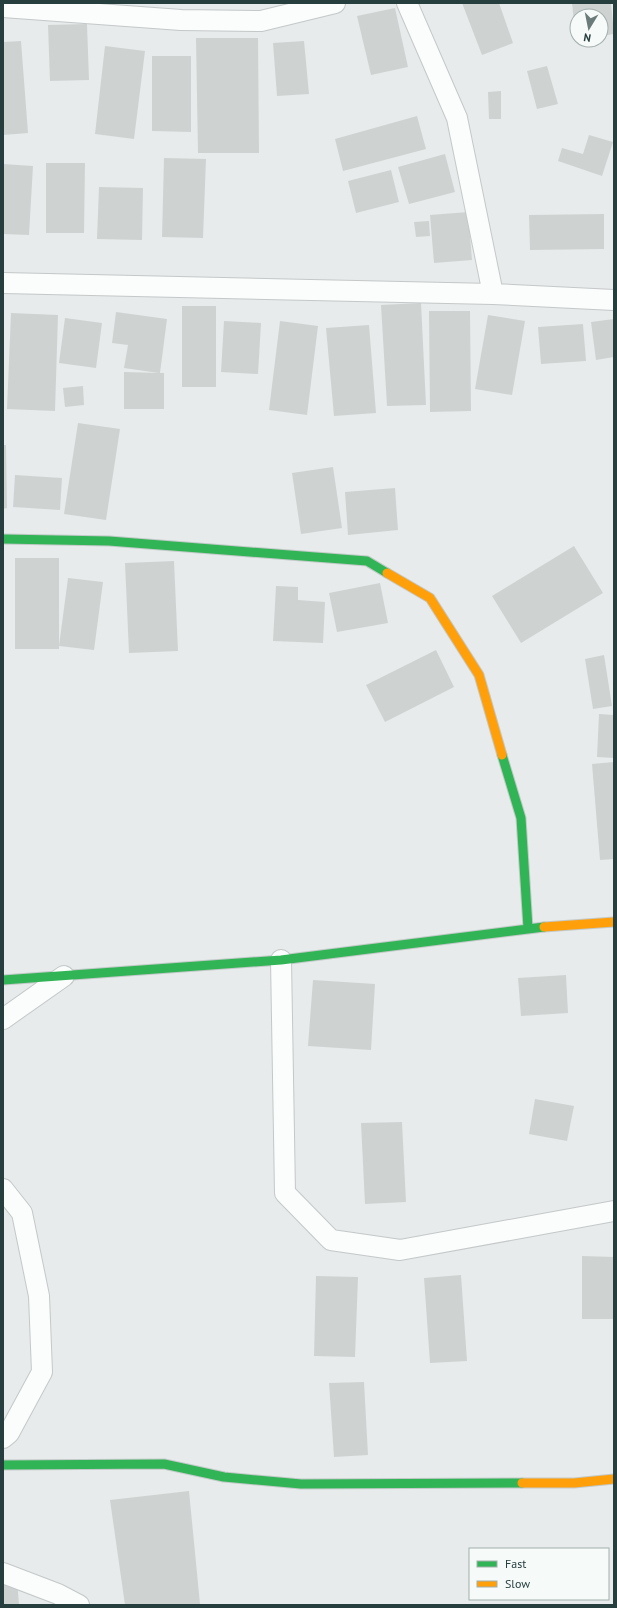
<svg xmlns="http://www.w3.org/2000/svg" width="617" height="1608" viewBox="0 0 617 1608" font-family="'PT Sans',sans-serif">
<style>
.building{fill:#ced3d2}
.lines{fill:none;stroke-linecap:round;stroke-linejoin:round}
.street-casing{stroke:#c4c8c8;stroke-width:22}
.fast-casing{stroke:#c3c9c8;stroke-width:11}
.slow-casing{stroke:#c3c9c8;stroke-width:11}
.street{stroke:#fbfcfc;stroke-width:20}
.fast{stroke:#30b455;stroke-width:9}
.slow{stroke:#ff9f0a;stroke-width:9}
</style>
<rect width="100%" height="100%" fill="#e7ebeb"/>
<path class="building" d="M 462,3 L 499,3 L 513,43 L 482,55 Z
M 572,3 L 611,3 L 614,34 L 601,36 L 601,16 L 577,16 L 576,40 Z
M 395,8 L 408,67 L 371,75 L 357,16 Z
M 87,24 L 89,80 L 50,81 L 48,25 Z
M 196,38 L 258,38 L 259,153 L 198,153 Z
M 21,41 L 28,133 L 3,135 L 3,42 Z
M 304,41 L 309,94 L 277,96 L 273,43 Z
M 105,46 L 145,51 L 134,139 L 95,134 Z
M 152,56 L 191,56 L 191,132 L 152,131 Z
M 547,66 L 558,104 L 537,109 L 527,71 Z
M 501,91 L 501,119 L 489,119 L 488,92 Z
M 417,116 L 426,149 L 343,171 L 335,139 Z
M 589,135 L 613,142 L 602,176 L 558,161 L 562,148 L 583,154 Z
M 445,154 L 455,192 L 409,204 L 398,167 Z
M 164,158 L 206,159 L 203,238 L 162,237 Z
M 46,163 L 85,163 L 84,233 L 46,233 Z
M 3,164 L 33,166 L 29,235 L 3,234 Z
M 391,170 L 399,202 L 356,213 L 348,181 Z
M 99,187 L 143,188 L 142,240 L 97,239 Z
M 468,212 L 472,260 L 434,263 L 430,215 Z
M 604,214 L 604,249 L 530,250 L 529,215 Z
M 429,221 L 430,236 L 416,237 L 414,222 Z
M 421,303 L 426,405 L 387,406 L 381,305 Z
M 182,306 L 216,306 L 216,387 L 182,387 Z
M 429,311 L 470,311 L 471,411 L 430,412 Z
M 116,312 L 167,319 L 160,373 L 164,373 L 164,409 L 124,409 L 124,372 L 159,373 L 124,368 L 128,345 L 112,343 Z
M 11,313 L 58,315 L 55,411 L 7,409 Z
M 488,315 L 525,321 L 512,395 L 475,389 Z
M 65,318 L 102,323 L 96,368 L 59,363 Z
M 614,319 L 614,357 L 596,360 L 591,322 Z
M 224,321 L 261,323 L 258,374 L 221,372 Z
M 280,321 L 318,326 L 307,415 L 269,410 Z
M 583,324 L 586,361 L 541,364 L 538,327 Z
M 369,325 L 376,413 L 334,416 L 326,328 Z
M 83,386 L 84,405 L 65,407 L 63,388 Z
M 78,423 L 120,429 L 106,520 L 64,514 Z
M 3,445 L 6,445 L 7,508 L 3,509 Z
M 333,467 L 342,528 L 301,534 L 292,473 Z
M 15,475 L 62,478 L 60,510 L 13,507 Z
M 395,488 L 398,530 L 348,535 L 345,492 Z
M 574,546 L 603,593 L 521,643 L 492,596 Z
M 15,558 L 59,558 L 59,649 L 15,649 Z
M 174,561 L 178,651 L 129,653 L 125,563 Z
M 68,578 L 103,582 L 94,650 L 59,646 Z
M 380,583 L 388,623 L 337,632 L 329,593 Z
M 276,586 L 298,587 L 298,600 L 325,602 L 323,643 L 273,641 Z
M 436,650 L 454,687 L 385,722 L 366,685 Z
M 604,655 L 612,706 L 593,709 L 585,659 Z
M 599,714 L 614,715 L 614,758 L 597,757 Z
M 614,762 L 614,859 L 600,860 L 592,764 Z
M 566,975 L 568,1013 L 521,1016 L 518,978 Z
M 313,980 L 375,984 L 371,1050 L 308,1046 Z
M 535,1099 L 574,1106 L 567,1141 L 529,1134 Z
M 402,1122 L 406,1202 L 365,1204 L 361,1123 Z
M 582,1256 L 614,1257 L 614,1319 L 582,1319 Z
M 461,1275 L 467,1361 L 430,1363 L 424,1278 Z
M 316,1276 L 358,1277 L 355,1357 L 314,1356 Z
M 364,1382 L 368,1455 L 334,1457 L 329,1383 Z
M 189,1491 L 200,1604 L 125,1605 L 110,1500 Z
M 17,1580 L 19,1605 L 3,1605 L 3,1581 Z"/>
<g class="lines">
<g class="street-casing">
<path id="street" d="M 407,3 L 457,118 L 493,294
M 3,7 L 181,20 L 261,21 L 335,3
M 3,283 L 493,294 L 614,300
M 281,960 L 285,1193 L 331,1240 L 400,1250 L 614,1211
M 3,1019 L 64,976
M 3,1189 L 22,1213 L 39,1296 L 42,1372 L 9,1433 L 3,1438
M 3,1573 L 58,1594 L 79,1605"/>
</g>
<g class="fast-casing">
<path id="fast" d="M 3,539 L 109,541 L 367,561 L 387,573
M 502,755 L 521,818 L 528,928
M 3,980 L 281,960 L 544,927
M 3,1465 L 164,1464 L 224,1477 L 301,1484 L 522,1483"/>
</g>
<g class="slow-casing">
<path id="slow" d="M 387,573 L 430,598 L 479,675 L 502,755
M 544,927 L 614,922
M 522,1483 L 574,1483 L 614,1479"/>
</g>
<use href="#street" class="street"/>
<use href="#fast" class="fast"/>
<use href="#slow" class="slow"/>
</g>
<rect width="617" height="1608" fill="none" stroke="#263e3d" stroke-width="8"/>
<rect x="469" y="1548" width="140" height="52" fill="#f6faf9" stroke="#a3afae"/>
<rect x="477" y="1561" width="20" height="6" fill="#30b455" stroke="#a3afae"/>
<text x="505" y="1568" font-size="12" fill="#263e3d">Fast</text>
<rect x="477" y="1581" width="20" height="6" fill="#ff9f0a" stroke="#a3afae"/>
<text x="505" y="1588" font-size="12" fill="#263e3d">Slow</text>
<g transform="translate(589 28) rotate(190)"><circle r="19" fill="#f6faf9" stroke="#a3afae"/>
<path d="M0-3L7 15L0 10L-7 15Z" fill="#6a7b7a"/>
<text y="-6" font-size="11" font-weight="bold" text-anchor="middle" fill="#263e3d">N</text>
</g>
</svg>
